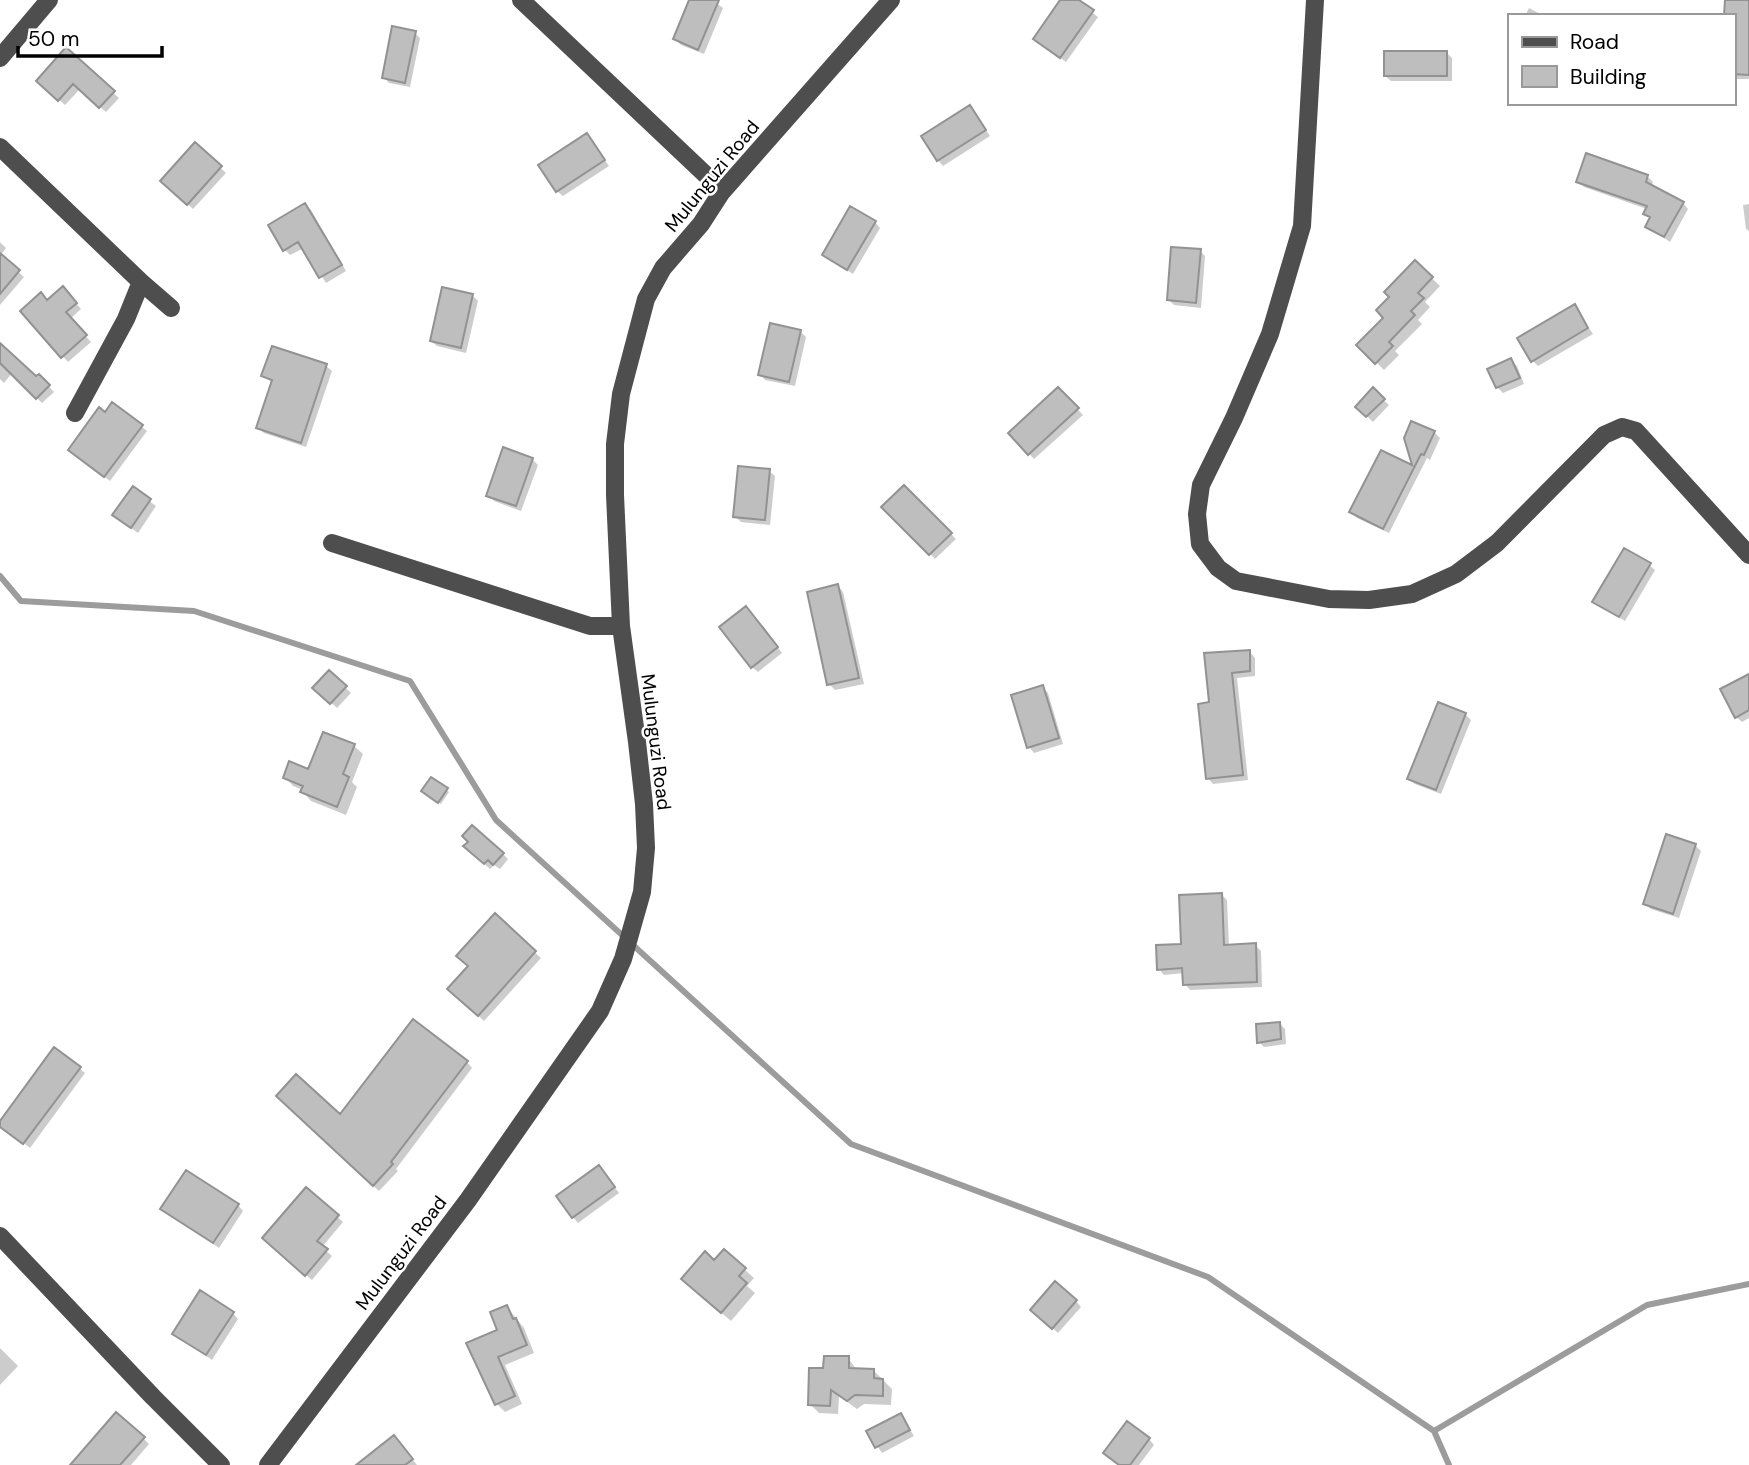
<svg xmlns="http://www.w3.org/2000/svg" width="1749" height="1465" viewBox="0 0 1749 1465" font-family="'DM Sans',sans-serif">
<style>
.shadow{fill:#0003}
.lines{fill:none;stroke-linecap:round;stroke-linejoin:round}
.stream{stroke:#9c9c9c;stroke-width:6}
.building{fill:#bebebe;stroke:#929292;stroke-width:2}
.minor{stroke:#4e4e4e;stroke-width:18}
.labels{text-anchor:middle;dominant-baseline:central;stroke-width:5;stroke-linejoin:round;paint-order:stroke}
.street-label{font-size:19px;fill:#000;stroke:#fff}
</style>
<rect width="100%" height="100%" fill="#fff"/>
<path class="shadow" d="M 691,0 L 712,0 L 723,8 L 704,54 L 681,45 L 675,39 Z
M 1062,0 L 1076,0 L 1098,17 L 1066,62 L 1035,39 Z
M 1726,0 L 1749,0 L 1749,79 L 1733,79 L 1733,16 Z
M 1529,8 L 1544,16 L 1525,16 Z
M 415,33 L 420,38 L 410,87 L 389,83 L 384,77 Z
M 67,50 L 119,98 L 106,112 L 80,89 L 65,105 L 38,81 Z
M 1446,52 L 1452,58 L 1452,81 L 1391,81 L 1385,76 Z
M 970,107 L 990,136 L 943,166 L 938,160 Z
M 587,135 L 609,166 L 563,196 L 557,191 Z
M 195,144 L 226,173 L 193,209 L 163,181 Z
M 1647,176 L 1653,182 L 1651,187 L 1683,203 L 1688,209 L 1670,242 L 1647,226 L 1651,219 L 1645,213 L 1647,209 L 1584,187 L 1578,181 Z
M 1749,204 L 1749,231 L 1746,229 L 1743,205 Z
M 305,205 L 311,210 L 346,271 L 326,283 L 304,248 L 290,255 L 285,250 Z
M 875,222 L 880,228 L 853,274 L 824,255 Z
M 0,242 L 6,248 L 0,256 L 24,277 L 0,305 Z
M 1200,251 L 1205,256 L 1201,308 L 1174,305 L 1169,300 Z
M 1415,262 L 1440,286 L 1425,302 L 1430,307 L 1418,320 L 1422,324 L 1395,351 L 1399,355 L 1384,370 L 1359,345 L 1386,318 L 1391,297 Z
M 68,294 L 81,309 L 70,319 L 91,342 L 68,362 L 22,311 Z
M 473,296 L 478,301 L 466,353 L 437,346 L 431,341 Z
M 1574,307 L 1593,334 L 1538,366 L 1533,361 Z
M 801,332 L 806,337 L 795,386 L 765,380 L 760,374 Z
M 0,346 L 36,379 L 39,376 L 54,392 L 42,403 L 12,373 L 4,383 L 0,379 Z
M 1511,360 L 1517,366 L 1524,384 L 1503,393 L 1497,387 Z
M 326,366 L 332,371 L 306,447 L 264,433 L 258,427 L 273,383 L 263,376 Z
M 1058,389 L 1083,415 L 1034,459 L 1010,433 Z
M 1373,390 L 1389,405 L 1373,422 L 1358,407 Z
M 105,414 L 141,426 L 147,431 L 110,481 L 75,455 Z
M 1434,432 L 1440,438 L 1430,460 L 1427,458 L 1389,533 L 1357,518 L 1351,512 L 1381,452 L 1414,468 L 1406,438 Z
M 532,459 L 538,465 L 521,511 L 494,501 L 488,495 Z
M 769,471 L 775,476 L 770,525 L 741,522 L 735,516 Z
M 904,487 L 956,539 L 935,559 L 884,507 Z
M 133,489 L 156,506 L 138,533 L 120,520 Z
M 1649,565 L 1655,570 L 1625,621 L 1594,601 Z
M 838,586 L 843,592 L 864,684 L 835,690 L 829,684 Z
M 752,614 L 782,653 L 758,672 L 752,667 Z
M 1250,652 L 1255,658 L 1255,676 L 1237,678 L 1248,780 L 1213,784 L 1208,778 L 1211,704 L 1206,654 Z
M 329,672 L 351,693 L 337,708 L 315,688 Z
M 1749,676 L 1749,718 L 1742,722 L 1736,717 Z
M 1042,687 L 1048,693 L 1063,744 L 1034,753 L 1029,747 Z
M 1465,714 L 1471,720 L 1441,794 L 1415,784 L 1409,779 Z
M 354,746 L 363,754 L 352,782 L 357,787 L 346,815 L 311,801 L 303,792 L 303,790 L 293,786 L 285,777 L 309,771 Z
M 432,779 L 449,792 L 441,804 L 426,793 Z
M 1695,845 L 1701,851 L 1679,918 L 1651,909 L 1645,904 Z
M 471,852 L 503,854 L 508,859 L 500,869 L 494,865 L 490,869 Z
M 1221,894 L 1227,900 L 1229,946 L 1255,945 L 1261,951 L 1262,987 L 1190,990 L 1185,984 L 1184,973 L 1164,975 L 1159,969 L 1183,946 Z
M 495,916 L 541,958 L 484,1021 L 450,989 L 470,967 Z
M 1279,1023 L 1285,1029 L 1286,1044 L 1264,1047 L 1259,1042 Z
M 467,1062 L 472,1068 L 396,1169 L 398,1171 L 379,1191 L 278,1096 L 340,1117 Z
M 79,1068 L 85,1073 L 30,1148 L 0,1125 Z
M 604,1173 L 619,1193 L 578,1223 L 573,1217 Z
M 306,1189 L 343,1222 L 322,1247 L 332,1256 L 312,1280 L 269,1243 Z
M 238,1205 L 243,1211 L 219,1248 L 163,1209 Z
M 724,1251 L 754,1278 L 747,1286 L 755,1293 L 731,1321 L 692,1288 Z
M 1076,1301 L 1081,1307 L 1058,1333 L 1038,1315 Z
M 507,1307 L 524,1328 L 534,1353 L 505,1365 L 522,1404 L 505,1412 L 497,1404 L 468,1344 L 499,1331 Z
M 233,1313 L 238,1319 L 212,1360 L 174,1334 Z
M 0,1348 L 18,1366 L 0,1385 Z
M 848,1358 L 857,1370 L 873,1370 L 892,1389 L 891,1405 L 864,1404 L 857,1409 L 839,1396 L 838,1414 L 819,1413 L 810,1404 L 825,1370 Z
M 901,1415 L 914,1436 L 882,1453 L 868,1432 Z
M 143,1438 L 149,1444 L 131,1465 L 72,1465 Z
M 1149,1439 L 1154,1445 L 1139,1465 L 1120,1465 Z
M 399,1443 L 417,1465 L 359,1465 Z"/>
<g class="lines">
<path class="stream" d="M 0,576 L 21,601 L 194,611 L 410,681 L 496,820 L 851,1144 L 1208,1277 L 1434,1431 L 1449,1465
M 1434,1431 L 1647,1305 L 1749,1284"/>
</g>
<path class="building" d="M 689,0 L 719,0 L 698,50 L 673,39 Z
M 1060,0 L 1079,0 L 1094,10 L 1060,58 L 1033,39 Z
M 1725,0 L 1749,0 L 1749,75 L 1733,74 L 1733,16 L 1724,16 Z
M 392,26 L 416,31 L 405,83 L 382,78 Z
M 66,47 L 115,91 L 99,108 L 73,84 L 58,101 L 36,81 Z
M 1384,51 L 1447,51 L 1447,76 L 1384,76 Z
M 970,105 L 986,130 L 937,161 L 921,136 Z
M 587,133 L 605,160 L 556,192 L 538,165 Z
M 195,142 L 222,166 L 187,205 L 160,181 Z
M 1586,153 L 1648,175 L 1646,182 L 1684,202 L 1664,237 L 1645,227 L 1650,217 L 1643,214 L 1647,206 L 1576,182 Z
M 305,203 L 342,265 L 319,278 L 298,242 L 283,251 L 268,225 Z
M 850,206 L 876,221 L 847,270 L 822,255 Z
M 1171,247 L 1201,249 L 1196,303 L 1167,300 Z
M 0,253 L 20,270 L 0,294 Z
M 1415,260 L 1433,277 L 1418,293 L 1424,298 L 1411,311 L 1415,315 L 1389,342 L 1393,346 L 1375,364 L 1356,345 L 1383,318 L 1376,310 L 1389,297 L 1384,292 Z
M 63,286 L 77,303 L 66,312 L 87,335 L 61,358 L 20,311 L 41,292 L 47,300 Z
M 442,287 L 473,294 L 461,348 L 430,341 Z
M 1575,304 L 1588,328 L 1531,362 L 1517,338 Z
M 770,323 L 801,330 L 789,382 L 758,375 Z
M 0,343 L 36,376 L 39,374 L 50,385 L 36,399 L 0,363 Z
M 272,346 L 327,364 L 301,443 L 256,428 L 272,380 L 261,376 Z
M 1511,358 L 1520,378 L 1496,388 L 1487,369 Z
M 1058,387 L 1079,408 L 1028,455 L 1008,433 Z
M 1373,387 L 1385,399 L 1366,417 L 1355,407 Z
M 112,402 L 143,425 L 104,477 L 68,450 L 99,407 L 105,412 Z
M 1411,421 L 1435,431 L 1424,455 L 1421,454 L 1383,529 L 1349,512 L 1381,450 L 1412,465 L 1404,438 Z
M 503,447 L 533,458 L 516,506 L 486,496 Z
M 738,466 L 770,469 L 765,520 L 733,517 Z
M 904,485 L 952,533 L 929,555 L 881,507 Z
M 133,486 L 151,499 L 131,528 L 112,515 Z
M 1624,548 L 1651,563 L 1619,617 L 1592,602 Z
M 838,584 L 859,678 L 827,685 L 807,592 Z
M 746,606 L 778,647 L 751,668 L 719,627 Z
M 1250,650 L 1250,671 L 1232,673 L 1243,775 L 1206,779 L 1198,704 L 1209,702 L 1204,653 Z
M 329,670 L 347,686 L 330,704 L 312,688 Z
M 1749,674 L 1749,710 L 1735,718 L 1720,689 Z
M 1043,685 L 1059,738 L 1027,748 L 1011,695 Z
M 1438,702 L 1466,713 L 1436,790 L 1407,779 Z
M 323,732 L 355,744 L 343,774 L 349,777 L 337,807 L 300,792 L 303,786 L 283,778 L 289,761 L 308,769 Z
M 431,777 L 448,788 L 438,803 L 421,791 Z
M 472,825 L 504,853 L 493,865 L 488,860 L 484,864 L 463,846 L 468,842 L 462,836 Z
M 1666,834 L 1696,844 L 1673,914 L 1643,904 Z
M 1222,893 L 1224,945 L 1256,943 L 1257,982 L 1183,985 L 1182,968 L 1157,970 L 1156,945 L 1181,944 L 1179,895 Z
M 495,913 L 536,951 L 478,1016 L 447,989 L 468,966 L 456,956 Z
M 413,1019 L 468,1061 L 391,1162 L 393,1164 L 373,1186 L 276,1096 L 296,1074 L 340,1114 Z
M 1280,1022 L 1281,1039 L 1257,1043 L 1256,1024 Z
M 54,1047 L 81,1067 L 23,1144 L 0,1127 L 0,1121 Z
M 599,1165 L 615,1187 L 572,1218 L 556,1196 Z
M 186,1170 L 239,1204 L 213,1243 L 160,1209 Z
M 306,1187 L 339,1215 L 317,1241 L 328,1249 L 305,1276 L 262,1238 Z
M 724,1249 L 746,1268 L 739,1276 L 747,1283 L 721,1313 L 681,1279 L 705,1251 L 714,1260 Z
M 1055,1281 L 1077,1300 L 1052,1329 L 1030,1310 Z
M 200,1290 L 234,1312 L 206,1355 L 172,1334 Z
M 507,1305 L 513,1319 L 516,1318 L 527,1345 L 498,1357 L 515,1396 L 495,1405 L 466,1343 L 497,1330 L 490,1312 Z
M 824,1356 L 849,1356 L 849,1368 L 874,1369 L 874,1378 L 883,1379 L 883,1396 L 855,1395 L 847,1401 L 831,1390 L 830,1406 L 808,1405 L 809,1368 L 823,1368 Z
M 116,1412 L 145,1437 L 120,1465 L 70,1465 Z
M 901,1413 L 910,1430 L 875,1448 L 866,1431 Z
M 1127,1421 L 1150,1438 L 1130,1465 L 1119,1465 L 1103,1453 Z
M 394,1435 L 413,1459 L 405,1465 L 356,1465 Z"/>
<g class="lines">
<path class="minor" d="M 521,0 L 707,176 L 721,193
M 1315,0 L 1302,226 L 1270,334 L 1234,418 L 1201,485 L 1197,514 L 1200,544 L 1218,568 L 1236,581 L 1329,599 L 1369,600 L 1412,594 L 1456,574 L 1497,543 L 1604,435 L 1622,427 L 1636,431 L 1749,555
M 0,58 L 49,0
M 0,147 L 141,282 L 171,308
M 75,413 L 126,319 L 141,282
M 332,543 L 590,626 L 621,626
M 0,1236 L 153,1397 L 221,1465
M 268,1465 L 468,1200 L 600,1011 L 623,959 L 642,892 L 646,848 L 644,804 L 637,742 L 621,626 L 615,495 L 615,444 L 621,394 L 646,299 L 663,268 L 701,224 L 721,193 L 891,0"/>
</g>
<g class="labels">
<g class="street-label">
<text transform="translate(712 176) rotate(-51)">Mulunguzi Road</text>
<text transform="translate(656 742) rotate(83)">Mulunguzi Road</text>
<text transform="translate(401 1253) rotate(-53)">Mulunguzi Road</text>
</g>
</g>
<rect x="1508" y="14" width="228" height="91" fill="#ffffff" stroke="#999999" stroke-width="2"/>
<rect x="1522" y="37" width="35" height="10" fill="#4e4e4e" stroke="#999999" stroke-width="2"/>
<text x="1570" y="49" font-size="21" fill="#000000">Road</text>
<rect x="1522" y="66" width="35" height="21" fill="#bebebe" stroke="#999999" stroke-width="2"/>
<text x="1570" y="84" font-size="21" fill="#000000">Building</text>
<path d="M18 46v10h144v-10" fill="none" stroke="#000000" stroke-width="3.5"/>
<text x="28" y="46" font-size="21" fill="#000000" stroke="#ffffff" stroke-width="5" paint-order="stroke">50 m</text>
</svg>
